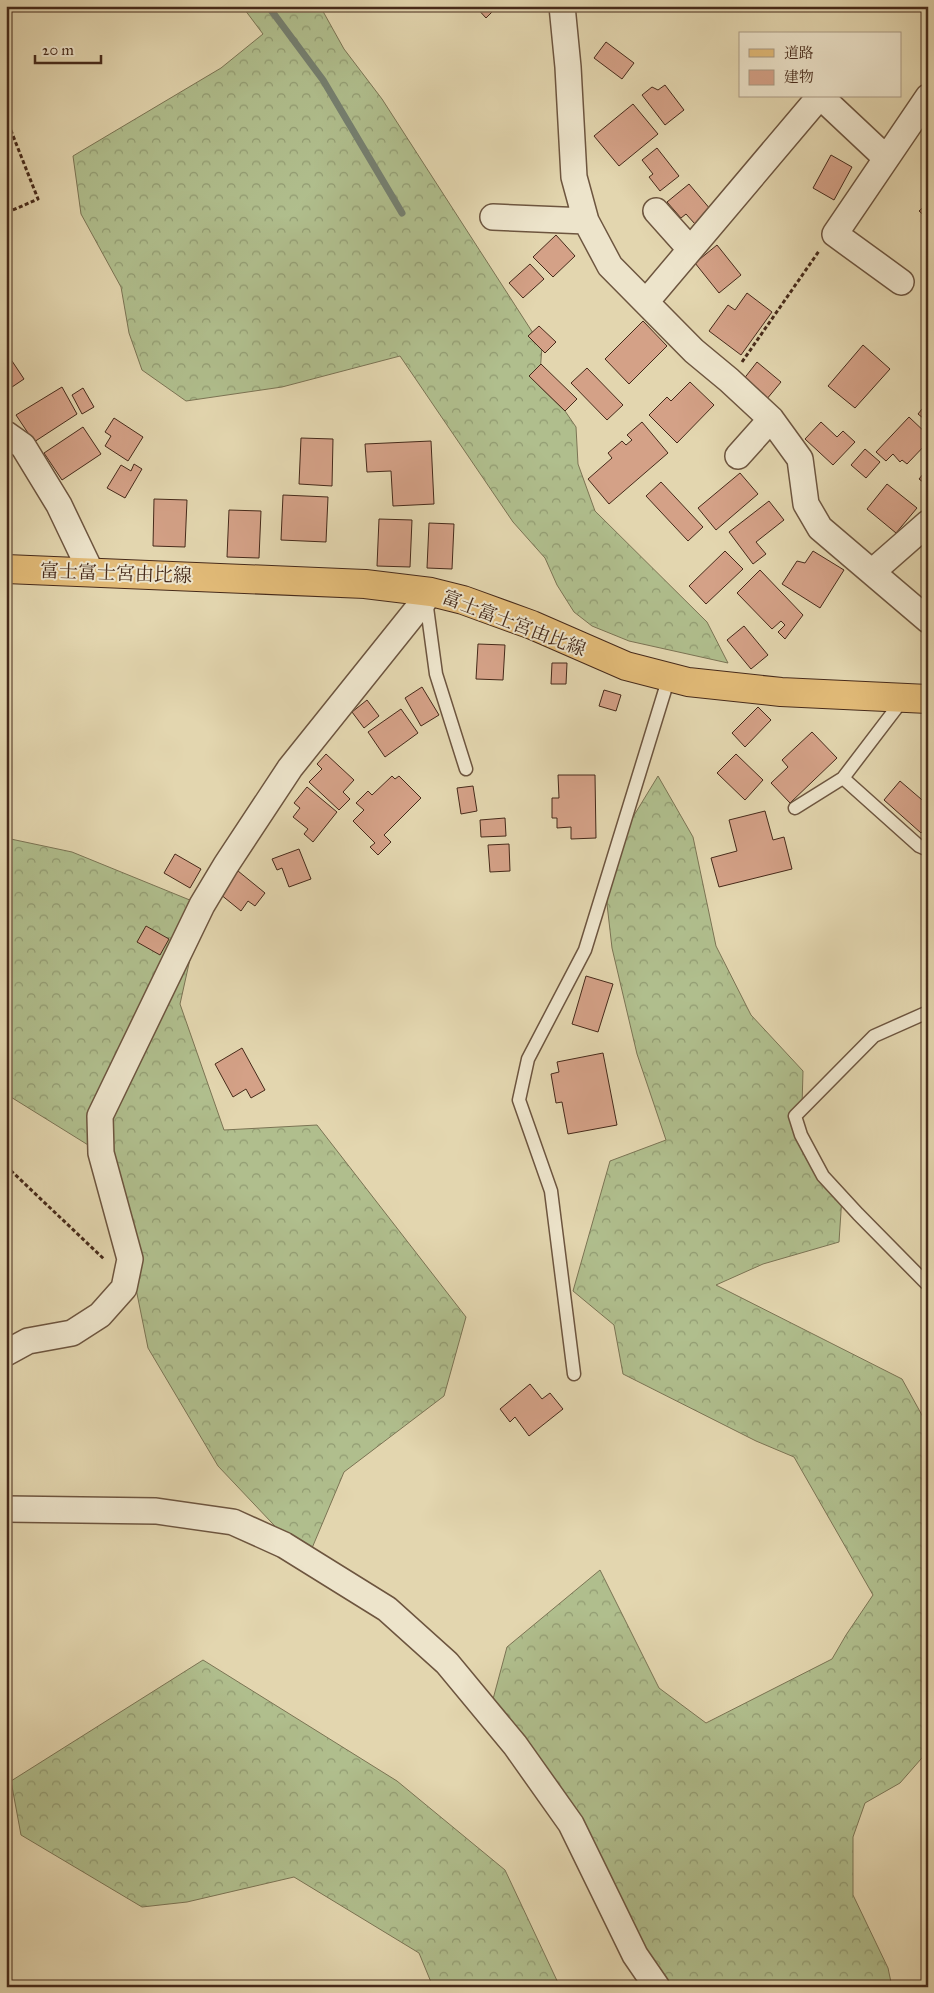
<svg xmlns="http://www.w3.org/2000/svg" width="934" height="1993" viewBox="0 0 934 1993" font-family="'IM FELL Great Primer','Noto Serif JP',serif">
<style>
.forest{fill:url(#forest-crowns);stroke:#7b7454}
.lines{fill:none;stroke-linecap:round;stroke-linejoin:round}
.stream{stroke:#758071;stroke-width:7}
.building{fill:#d4a187;stroke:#462a1a}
.service-casing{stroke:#6d553f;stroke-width:15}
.minor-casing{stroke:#6d553f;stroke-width:28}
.primary-casing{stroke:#462a1a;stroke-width:30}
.path{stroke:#462a1a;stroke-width:3;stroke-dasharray:4 2.5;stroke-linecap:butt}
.service{stroke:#ede4cb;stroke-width:12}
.minor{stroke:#ede4cb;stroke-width:25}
.primary{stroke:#e2bb78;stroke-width:28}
.labels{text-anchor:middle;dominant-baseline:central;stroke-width:4;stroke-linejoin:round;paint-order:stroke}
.street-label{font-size:19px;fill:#462a1a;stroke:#ede4cb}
</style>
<defs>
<pattern id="forest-crowns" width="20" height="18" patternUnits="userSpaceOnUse" patternTransform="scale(1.25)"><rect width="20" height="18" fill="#b0be8d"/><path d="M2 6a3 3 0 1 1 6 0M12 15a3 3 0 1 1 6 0" fill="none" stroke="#919b72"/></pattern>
</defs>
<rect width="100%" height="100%" fill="#e3d6af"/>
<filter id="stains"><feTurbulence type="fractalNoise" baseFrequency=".004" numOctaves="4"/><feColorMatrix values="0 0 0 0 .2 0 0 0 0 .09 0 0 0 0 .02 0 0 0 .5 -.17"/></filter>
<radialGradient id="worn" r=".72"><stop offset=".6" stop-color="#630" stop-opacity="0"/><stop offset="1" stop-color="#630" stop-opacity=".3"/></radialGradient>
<path class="forest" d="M 242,6 L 320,6 L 344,49 L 382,99 L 542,347 L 539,386 L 565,411 L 576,427 L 578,464 L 595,511 L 707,622 L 728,663 L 629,641 L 592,626 L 574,612 L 557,585 L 545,558 L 513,522 L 400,356 L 282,387 L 186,401 L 142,370 L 129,333 L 121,287 L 81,214 L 73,156 L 221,68 L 263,34 Z
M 658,776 L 693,837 L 716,946 L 751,1015 L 803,1071 L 801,1142 L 842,1196 L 839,1242 L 763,1264 L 716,1285 L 902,1379 L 928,1426 L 928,1751 L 900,1783 L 865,1803 L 853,1837 L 853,1895 L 888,1968 L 892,1987 L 669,1987 L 489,1714 L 507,1647 L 600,1570 L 659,1688 L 706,1723 L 832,1659 L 846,1635 L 873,1595 L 794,1457 L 756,1441 L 623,1374 L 614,1325 L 573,1291 L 610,1161 L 666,1140 L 637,1054 L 612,948 L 607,904 L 611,853 Z
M 6,838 L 72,852 L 202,905 L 180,1004 L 224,1130 L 317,1125 L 466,1317 L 444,1396 L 344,1472 L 307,1560 L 218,1466 L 148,1348 L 130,1259 L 101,1153 L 6,1094 Z
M 203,1660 L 397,1781 L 505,1870 L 560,1987 L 433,1987 L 419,1953 L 294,1877 L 187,1902 L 142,1907 L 21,1835 L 11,1781 Z"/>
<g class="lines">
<path class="stream" d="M 268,6 L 323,80 L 402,213"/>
</g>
<path class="building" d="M 475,6 L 498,6 L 486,18 Z
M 606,42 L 634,63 L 622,79 L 594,58 Z
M 665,85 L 684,110 L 665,125 L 642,95 L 652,87 L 658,90 Z
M 633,104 L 658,134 L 619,166 L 594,136 Z
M 657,148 L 679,176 L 660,191 L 649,177 L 653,174 L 642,160 Z
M 831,155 L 852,167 L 834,200 L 813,188 Z
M 689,184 L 711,210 L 695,224 L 686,214 L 681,218 L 667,202 Z
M 928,203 L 928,219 L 919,211 Z
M 556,235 L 575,256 L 553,277 L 533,257 Z
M 717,245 L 741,275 L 719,293 L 695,263 Z
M 530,264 L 544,279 L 523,298 L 509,283 Z
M 747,293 L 772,312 L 741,355 L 709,331 L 728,305 L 735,310 Z
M 643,321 L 667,346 L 629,384 L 605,359 Z
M 539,326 L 556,342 L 545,353 L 528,336 Z
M 863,345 L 890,369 L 855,408 L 828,386 Z
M 6,352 L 24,379 L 6,391 Z
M 757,362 L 781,382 L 766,400 L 743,380 Z
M 541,364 L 577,399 L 565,411 L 529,376 Z
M 587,368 L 623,405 L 607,420 L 571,383 Z
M 690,382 L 714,405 L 677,443 L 649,415 L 667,397 L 671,401 Z
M 62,387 L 77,414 L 34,442 L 16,415 Z
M 83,388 L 94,407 L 82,414 L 72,395 Z
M 928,394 L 928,422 L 918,414 L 926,404 L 923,401 Z
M 909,417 L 928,435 L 928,442 L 907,464 L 902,460 L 900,462 L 893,454 L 886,461 L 876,452 Z
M 114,418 L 143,437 L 128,461 L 105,446 L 111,436 L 105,432 Z
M 642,422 L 668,453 L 609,504 L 588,479 L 612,458 L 608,453 L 622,441 L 626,445 L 632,440 L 627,435 Z
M 821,422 L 837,437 L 843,431 L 855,442 L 833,465 L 805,439 Z
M 83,427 L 101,454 L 62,480 L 44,453 Z
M 301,438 L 333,439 L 332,486 L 299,484 Z
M 431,441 L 434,504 L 393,506 L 391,471 L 367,472 L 365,444 Z
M 865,449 L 880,462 L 866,478 L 851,465 Z
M 134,464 L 142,469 L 125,498 L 107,488 L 121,465 L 131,471 Z
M 928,468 L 928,486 L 919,479 Z
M 740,473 L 758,494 L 716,530 L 698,508 Z
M 661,482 L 703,527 L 688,541 L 646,496 Z
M 887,484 L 917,508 L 896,533 L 867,509 Z
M 283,495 L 328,497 L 326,542 L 281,540 Z
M 154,499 L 187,500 L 185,547 L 153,546 Z
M 769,501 L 784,520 L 756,542 L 766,554 L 753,564 L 729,532 Z
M 229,510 L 261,511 L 259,558 L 227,557 Z
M 379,519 L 412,520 L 410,567 L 377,566 Z
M 429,523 L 454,524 L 452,569 L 427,568 Z
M 725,551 L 743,569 L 706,604 L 689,586 Z
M 813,551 L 844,570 L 820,608 L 782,584 L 797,561 L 805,563 Z
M 760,570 L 803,615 L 785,639 L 778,632 L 785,625 L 781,621 L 772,629 L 737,593 Z
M 744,626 L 768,655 L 751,669 L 727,640 Z
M 478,644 L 505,645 L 503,680 L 476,679 Z
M 552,663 L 567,663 L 566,684 L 551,684 Z
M 422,687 L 439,715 L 421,726 L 405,698 Z
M 604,690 L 621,695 L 616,711 L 599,706 Z
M 367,700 L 379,716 L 364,728 L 352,712 Z
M 758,707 L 771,720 L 745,747 L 732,733 Z
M 401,709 L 418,733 L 385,757 L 368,732 Z
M 812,732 L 837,758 L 790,803 L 771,783 L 788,767 L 782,760 Z
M 326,754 L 354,780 L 343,792 L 350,799 L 339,810 L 309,782 L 322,769 L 317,764 Z
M 736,754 L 763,780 L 745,800 L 717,773 Z
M 558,775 L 595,775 L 596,838 L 571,839 L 571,827 L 557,828 L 557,818 L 552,818 L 552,798 L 559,798 Z
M 392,776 L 395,779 L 399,776 L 421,798 L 384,835 L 391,842 L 378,855 L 370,847 L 375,843 L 353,821 L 364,810 L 356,803 L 368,791 L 372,795 Z
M 900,781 L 928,805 L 928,825 L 921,833 L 884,800 Z
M 473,786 L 477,811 L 461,814 L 457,788 Z
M 307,787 L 337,812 L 313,842 L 304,834 L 308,829 L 293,817 L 300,808 L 294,803 Z
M 765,811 L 773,840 L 784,837 L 792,869 L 719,887 L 711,858 L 737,851 L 729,820 Z
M 505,818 L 506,836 L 481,837 L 480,820 Z
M 509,844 L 510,871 L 490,872 L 488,845 Z
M 299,849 L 311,879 L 289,887 L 282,868 L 277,870 L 272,859 Z
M 175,854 L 201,869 L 190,888 L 164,873 Z
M 238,871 L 265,893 L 255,906 L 248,901 L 241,911 L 220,894 Z
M 146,926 L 169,939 L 160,955 L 137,942 Z
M 586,976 L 613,984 L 598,1032 L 572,1024 Z
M 242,1048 L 265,1090 L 251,1098 L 246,1089 L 233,1097 L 215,1064 Z
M 603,1053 L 617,1125 L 568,1134 L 562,1102 L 556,1103 L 551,1074 L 559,1072 L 557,1062 Z
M 530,1384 L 542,1399 L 550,1393 L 563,1409 L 529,1436 L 515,1417 L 510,1422 L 500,1409 Z"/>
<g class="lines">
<g class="service-casing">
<path id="service" d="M 426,600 L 436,674 L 466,769
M 904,698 L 843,778 L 919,846 L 928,850
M 795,808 L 843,778
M 928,1012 L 874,1036 L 795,1116 L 801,1135 L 823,1176 L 858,1214 L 928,1285
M 574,1374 L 551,1191 L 519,1100 L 528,1059 L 585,950 L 669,677"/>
</g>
<g class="minor-casing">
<path id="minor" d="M 562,6 L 568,67 L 574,177 L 586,221 L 610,266 L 694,351 L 729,380 L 771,419 L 800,459 L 806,504 L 820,528 L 928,620
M 820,96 L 886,158
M 656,211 L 690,249
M 493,217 L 586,221
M 901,282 L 835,234 L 928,97
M 646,302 L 820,96
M 6,434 L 23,446 L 59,505 L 91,572
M 738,456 L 771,419
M 872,572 L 928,523
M 6,1353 L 28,1341 L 72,1333 L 100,1315 L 124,1288 L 130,1259 L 101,1153 L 100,1116 L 202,905 L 226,865 L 290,768 L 431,592
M 6,1509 L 156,1511 L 233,1522 L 284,1545 L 387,1609 L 447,1663 L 515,1745 L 571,1824 L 635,1955 L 657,1987"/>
</g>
<g class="primary-casing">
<path id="primary" d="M 6,569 L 365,584 L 431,592 L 463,600 L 532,625 L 626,666 L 688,682 L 781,692 L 928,699"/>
</g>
<path class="path" d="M 6,118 L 38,199 L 6,213
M 742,362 L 819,251
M 6,1166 L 105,1260"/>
<use href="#service" class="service"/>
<use href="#minor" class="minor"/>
<use href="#primary" class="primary"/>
</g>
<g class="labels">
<g class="street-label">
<text transform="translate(116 573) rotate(2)">富士富士宮由比線</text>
<text transform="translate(514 623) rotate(21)">富士富士宮由比線</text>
</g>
</g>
<rect width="934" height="1993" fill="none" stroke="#e3d6af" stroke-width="25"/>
<rect x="8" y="8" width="919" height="1978" fill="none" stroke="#462a1a" stroke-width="2.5"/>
<rect x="12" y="12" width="909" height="1968" fill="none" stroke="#462a1a"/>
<rect x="739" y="32" width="162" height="65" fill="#ede4cb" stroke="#aa9a84"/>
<rect x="749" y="49" width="25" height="8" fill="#e2bb78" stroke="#aa9a84"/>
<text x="784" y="58" font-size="15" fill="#462a1a">道路</text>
<rect x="749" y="70" width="25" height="15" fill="#d4a187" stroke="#aa9a84"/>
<text x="784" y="82" font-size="15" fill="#462a1a">建物</text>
<path d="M35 55v8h66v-8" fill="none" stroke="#462a1a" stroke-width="2.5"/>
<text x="42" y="55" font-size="15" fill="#462a1a" stroke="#ede4cb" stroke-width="4" paint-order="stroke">20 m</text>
<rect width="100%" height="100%" filter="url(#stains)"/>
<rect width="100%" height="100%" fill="url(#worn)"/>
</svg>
